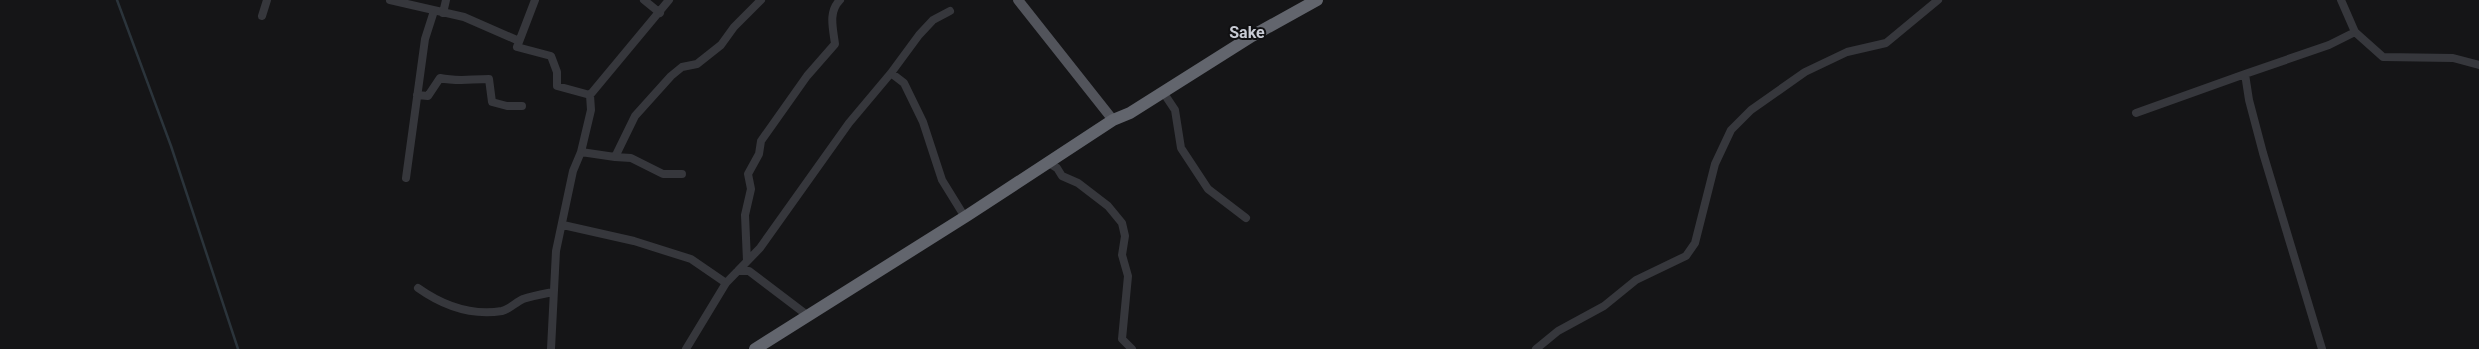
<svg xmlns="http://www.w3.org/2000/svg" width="2479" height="349" viewBox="0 0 2479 349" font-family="Roboto,sans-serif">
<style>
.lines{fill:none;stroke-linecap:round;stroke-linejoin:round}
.stream{stroke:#2b343b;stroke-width:2.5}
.minor{stroke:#36373c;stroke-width:8}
.major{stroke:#52545b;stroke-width:10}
.highway{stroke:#62656d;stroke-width:12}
.labels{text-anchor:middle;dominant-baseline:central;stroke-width:4;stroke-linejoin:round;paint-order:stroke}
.district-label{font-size:16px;font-weight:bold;fill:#c8cbd4;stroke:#101012}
</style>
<rect width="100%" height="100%" fill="#151517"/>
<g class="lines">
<path class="stream" d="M 117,0 L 171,146 L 238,349"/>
<path class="minor" d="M 390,0 L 464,17 L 519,41
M 535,0 L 517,47 L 551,56 L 557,72 L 557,86 L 590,95
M 644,0 L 660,13
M 443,13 L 446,0
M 262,16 L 267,0
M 2355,32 L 2383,57 L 2453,58 L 2479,65
M 891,73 L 904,83 L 923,122 L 942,180 L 963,214 L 968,215
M 1163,92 L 1175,110 L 1181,148 L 1208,189 L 1246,218
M 417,95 L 428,96 L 440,78 C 458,82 470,79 489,79 L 492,102 L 507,106 L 522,106
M 2136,113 L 2245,74
M 581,152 L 615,157 L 635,116 L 671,76 L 682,67 L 697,64 L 721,45 L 734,27 L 761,0
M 615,157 L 631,158 L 663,174 L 682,174
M 1049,163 L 1057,168 L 1062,176 L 1078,183 L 1108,206 L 1122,223 L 1125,236 L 1122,255 L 1128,276 L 1122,339 L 1132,349
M 406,178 L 425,39 L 434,11
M 563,225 L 634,241 L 691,259 L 726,283
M 747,261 L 745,215 L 751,189 L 748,174 L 759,154 L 761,141 L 807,76 L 835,44 C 833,28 828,12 840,0
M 738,271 L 749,271 L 807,315
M 418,288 C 442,305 471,316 502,311 C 510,309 516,302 523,299 C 532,296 543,294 553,292
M 551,349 L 556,251 L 573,171 L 581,152 L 591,110 L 590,95 L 669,0
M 686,349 L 726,283 L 760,248 L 849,123 L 891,73 L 919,35 L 933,20 L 950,11
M 1536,349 L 1558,331 L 1604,306 L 1636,280 L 1686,256 L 1695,243 L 1715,164 L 1731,130 L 1751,110 L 1805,72 L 1847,52 L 1886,43 L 1938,0
M 2322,349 L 2263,153 L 2249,100 L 2245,74 L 2329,45 L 2355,32 L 2341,0"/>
<path class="major" d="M 1018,0 L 1113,120"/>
<path class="highway" d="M 755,349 L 968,215 L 1113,120 L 1130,113 L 1252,36 L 1317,0"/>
</g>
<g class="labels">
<g class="district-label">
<text x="1247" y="32">Sake</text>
</g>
</g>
</svg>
